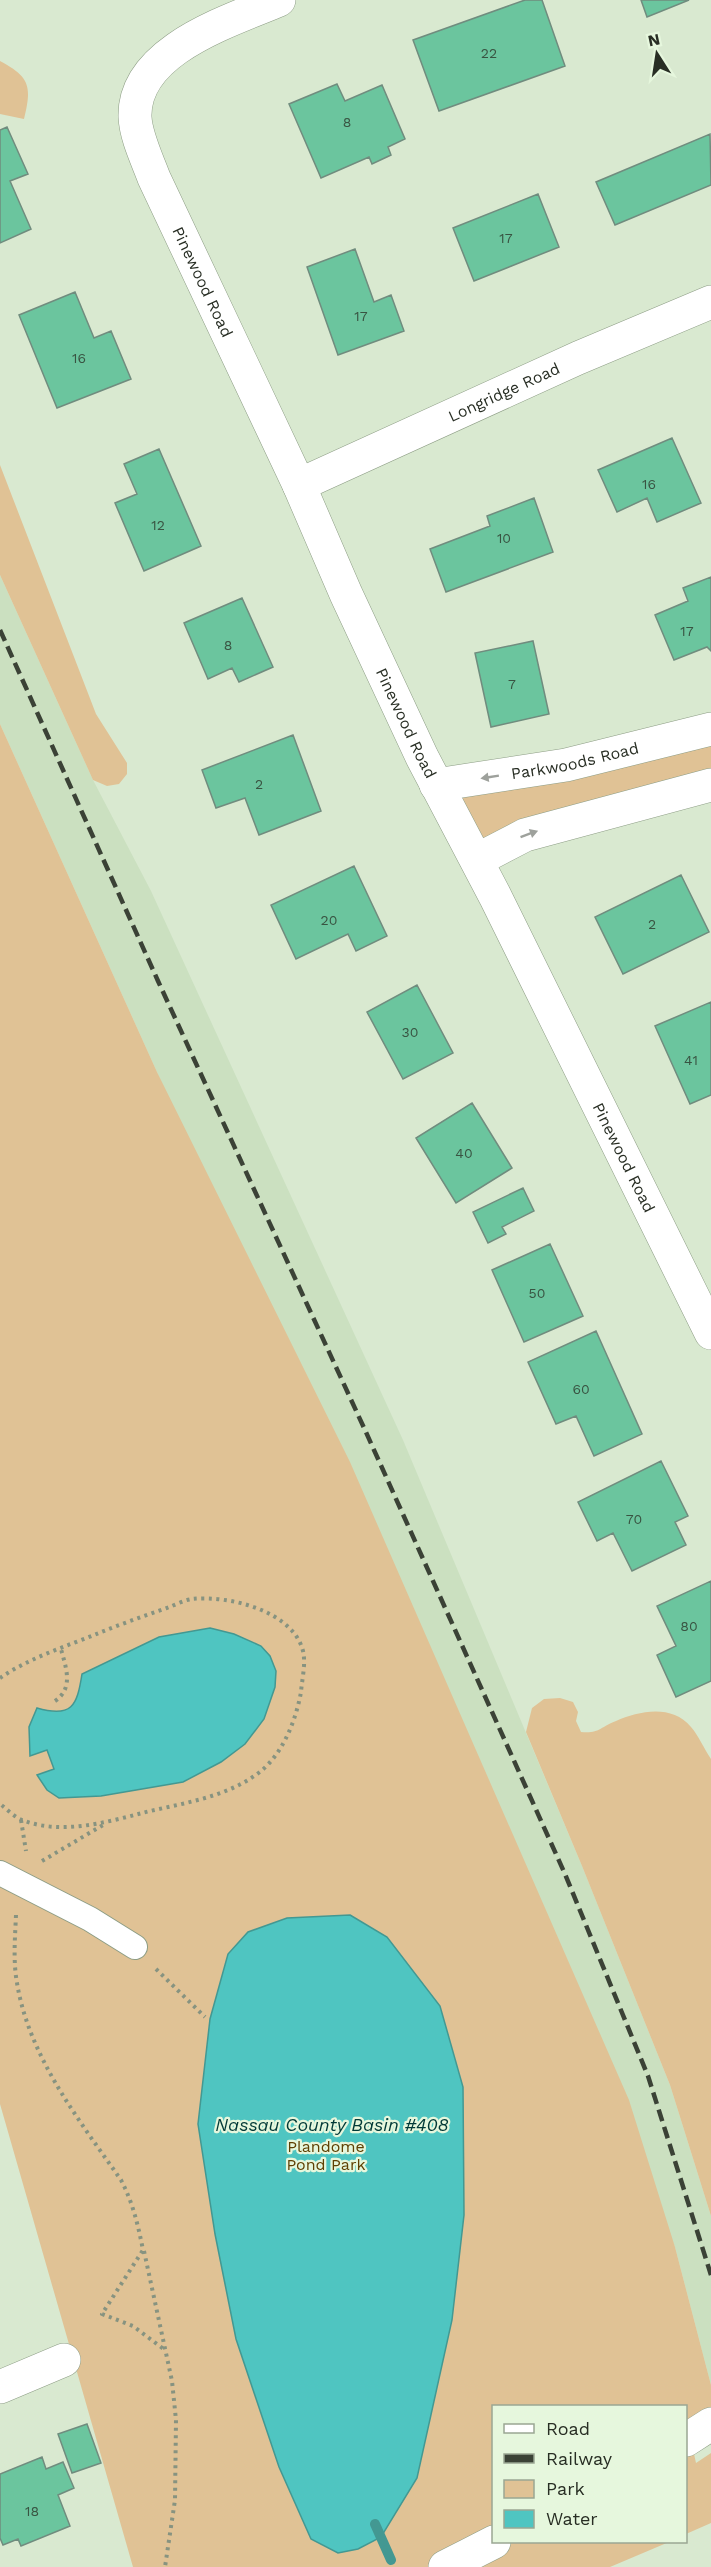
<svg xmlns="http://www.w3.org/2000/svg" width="711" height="2567" viewBox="0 0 711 2567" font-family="'Work Sans',sans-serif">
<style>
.built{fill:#cbe0c0}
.green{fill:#e0c295}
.water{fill:#4fc5c1;stroke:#439892;stroke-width:1.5}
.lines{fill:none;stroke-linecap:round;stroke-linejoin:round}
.stream{stroke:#439892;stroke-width:10}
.building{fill:#6bc59e;stroke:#708c7e;stroke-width:1.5}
.pedestrian-casing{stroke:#8d9d85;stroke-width:26}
.minor-casing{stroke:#8d9d85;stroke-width:34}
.path{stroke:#879380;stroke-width:4;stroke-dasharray:3 4.5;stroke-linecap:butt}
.pedestrian{stroke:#fff;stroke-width:24}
.minor{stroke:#fff;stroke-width:33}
.rail{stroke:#3b4236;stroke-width:4.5;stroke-dasharray:12 6;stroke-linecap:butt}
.oneway{fill:#9ea19c}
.labels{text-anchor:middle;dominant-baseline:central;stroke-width:4.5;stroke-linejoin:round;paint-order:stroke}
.number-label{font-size:14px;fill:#395442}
.street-label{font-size:16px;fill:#282e24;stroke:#e6f7dd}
.park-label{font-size:16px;fill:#5f4003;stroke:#e6f7dd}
.water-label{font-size:18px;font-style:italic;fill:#003937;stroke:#e6f7dd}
</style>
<rect width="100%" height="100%" fill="#d9e9d0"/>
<path class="built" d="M 0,575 L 93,780 L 151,891 L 403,1440 L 582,1866 L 670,2085 L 711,2216 L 711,2385 L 675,2247 L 157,1072 L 0,724 Z"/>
<path class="green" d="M 0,61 C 30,77 32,86 24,119 L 0,114 Z
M 0,465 L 96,714 L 127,763 L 127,774 L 119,784 L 107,786 L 93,780 L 0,575 Z
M 0,724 L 157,1072 L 350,1462 L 629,2100 L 675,2247 L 711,2385 L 711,2429 L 691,2440 L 696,2463 L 711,2453 L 711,2523 L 686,2534 L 686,2406 L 494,2406 L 494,2542 L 669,2542 L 610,2567 L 133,2567 L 0,2104 Z
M 711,729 L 711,785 L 477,860 L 436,785 Z
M 560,1698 L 573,1702 L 578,1712 L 576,1721 L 581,1732 C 599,1734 600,1727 616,1721 C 639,1711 672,1704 691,1727 C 699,1736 704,1749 711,1759 L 711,2216 L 670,2085 L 582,1866 L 526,1732 L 532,1708 L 544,1699 Z"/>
<path class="water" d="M 210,1628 L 234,1634 L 261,1646 L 270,1656 L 276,1671 L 275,1687 L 264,1719 L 245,1744 L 221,1762 L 183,1782 L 101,1796 L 59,1798 L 47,1790 L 37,1775 L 54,1769 L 47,1750 L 30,1756 L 29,1727 L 37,1708 C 72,1718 77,1706 82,1674 L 159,1637 Z
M 350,1915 L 387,1937 L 440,2006 L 463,2087 L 464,2215 L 452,2320 L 417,2478 L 381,2537 L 358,2549 L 338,2553 L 311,2539 L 279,2467 L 236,2339 L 215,2234 L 198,2124 L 210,2019 L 228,1954 L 248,1932 L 287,1918 Z"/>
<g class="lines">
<path class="stream" d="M 375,2524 L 391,2560"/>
</g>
<path class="building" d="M 525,0 L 542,0 L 565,66 L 439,111 L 413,40 Z
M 641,0 L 689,0 L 647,17 Z
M 337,84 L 345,101 L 382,85 L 405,139 L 388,147 L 391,155 L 372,164 L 369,157 L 321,178 L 289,104 Z
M 7,127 L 28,174 L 10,181 L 31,229 L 0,243 L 0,130 Z
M 710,134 L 711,185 L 615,225 L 596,182 Z
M 538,194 L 559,247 L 474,281 L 453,228 Z
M 355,249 L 374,302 L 391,295 L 404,331 L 338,355 L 307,267 Z
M 75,292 L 94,338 L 111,331 L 131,379 L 57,408 L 19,315 Z
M 672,438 L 701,503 L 657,522 L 647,498 L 617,512 L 598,470 Z
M 159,449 L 201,546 L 144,571 L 115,503 L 137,494 L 124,464 Z
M 534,498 L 553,552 L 446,592 L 430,549 L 490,526 L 487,516 Z
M 711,577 L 711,651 L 707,647 L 674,660 L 655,615 L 688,601 L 683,588 Z
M 242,598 L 273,667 L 239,682 L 232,668 L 208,679 L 184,623 Z
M 533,641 L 549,714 L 491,727 L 475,653 Z
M 293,735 L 321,811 L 259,835 L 245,798 L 216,808 L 202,770 Z
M 354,866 L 387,936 L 356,951 L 348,934 L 296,959 L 271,905 Z
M 681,875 L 709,932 L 623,974 L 595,917 Z
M 417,985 L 453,1053 L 403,1079 L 367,1012 Z
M 711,1002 L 711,1095 L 690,1104 L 655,1026 Z
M 472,1103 L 512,1168 L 456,1203 L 416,1138 Z
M 523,1188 L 534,1211 L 502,1227 L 506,1234 L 488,1243 L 473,1212 Z
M 550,1244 L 583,1316 L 524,1342 L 492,1270 Z
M 596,1331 L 642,1434 L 594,1456 L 576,1416 L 556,1424 L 528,1362 Z
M 661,1461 L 688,1516 L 675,1522 L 686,1545 L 632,1571 L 613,1533 L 597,1541 L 578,1502 Z
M 711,1581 L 711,1681 L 676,1697 L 657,1655 L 676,1646 L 657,1606 Z
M 87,2424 L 101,2463 L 72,2473 L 58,2434 Z
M 42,2457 L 46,2469 L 63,2462 L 74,2488 L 58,2495 L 70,2526 L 21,2546 L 18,2539 L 3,2545 L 0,2538 L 0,2474 Z"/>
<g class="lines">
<g class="pedestrian-casing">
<path id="pedestrian" d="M 0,1873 L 90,1919 L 135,1947"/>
</g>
<g class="minor-casing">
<g id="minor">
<path id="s1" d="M 279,0 C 230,21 133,50 135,117 C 136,137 147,159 154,178 L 299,485 L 346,594 L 422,757 L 495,896 L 711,1333"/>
<path id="s2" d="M 299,485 L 578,358 L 711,302"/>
<path id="s3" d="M 436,785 L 566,765 L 711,729"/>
<path d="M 477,860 L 525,835 L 711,785"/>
<path d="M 0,2387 L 64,2360"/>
<path d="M 686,2440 L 711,2424"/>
<path d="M 445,2567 L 494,2542"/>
</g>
</g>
<path class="path" d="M 0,1678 C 29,1658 67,1646 99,1633 C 121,1624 144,1616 167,1608 C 175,1605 184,1600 192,1599 C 229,1595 293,1611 303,1651 C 306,1664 302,1679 301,1692 C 296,1720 283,1753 261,1771 C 227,1798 182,1803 142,1813 C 104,1823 60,1835 22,1820 C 14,1817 7,1809 0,1804
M 55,1701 C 74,1688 66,1668 61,1649
M 21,1820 L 26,1851
M 42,1861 L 103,1825
M 16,1915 C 15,1938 13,1961 17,1983 C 29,2057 79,2120 121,2180 C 133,2203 138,2225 143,2250 L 102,2314 L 133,2326 L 165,2350
M 156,1969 L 205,2017
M 144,2251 L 172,2381 L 176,2420 L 175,2500 L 165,2567"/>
<use href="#pedestrian" class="pedestrian"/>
<use href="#minor" class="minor"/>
<path class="rail" d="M 0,630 L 158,981 L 365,1430 L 565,1874 L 648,2076 L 711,2275"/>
</g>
<defs><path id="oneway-solid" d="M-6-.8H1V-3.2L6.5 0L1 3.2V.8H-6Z" transform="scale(1.5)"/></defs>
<g class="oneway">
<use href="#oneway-solid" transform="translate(490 777) rotate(171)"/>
<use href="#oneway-solid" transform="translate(529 834) rotate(-20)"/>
</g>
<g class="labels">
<g class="number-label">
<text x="489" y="53">22</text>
<text x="347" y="122">8</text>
<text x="506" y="238">17</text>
<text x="361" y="316">17</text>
<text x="79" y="358">16</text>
<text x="649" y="484">16</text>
<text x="158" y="525">12</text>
<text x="504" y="538">10</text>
<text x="687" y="631">17</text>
<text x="228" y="645">8</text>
<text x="512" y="684">7</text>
<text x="259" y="784">2</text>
<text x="329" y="920">20</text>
<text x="652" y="924">2</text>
<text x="410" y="1032">30</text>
<text x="691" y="1060">41</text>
<text x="464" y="1153">40</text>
<text x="537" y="1293">50</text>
<text x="581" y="1389">60</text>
<text x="634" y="1519">70</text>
<text x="689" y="1626">80</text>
<text x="32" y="2511">18</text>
</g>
<g class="street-label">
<text stroke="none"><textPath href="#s1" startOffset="376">Pinewood Road</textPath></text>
<text stroke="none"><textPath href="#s2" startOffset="225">Longridge Road</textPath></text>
<text stroke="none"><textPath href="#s1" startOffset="862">Pinewood Road</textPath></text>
<text stroke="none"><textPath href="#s3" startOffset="141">Parkwoods Road</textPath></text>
<text stroke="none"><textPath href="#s1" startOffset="1348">Pinewood Road</textPath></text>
</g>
<g class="park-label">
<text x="326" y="2146">Plandome<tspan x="326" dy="18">Pond Park</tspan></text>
</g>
<g class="water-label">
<text x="332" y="2124">Nassau County Basin #408</text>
</g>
</g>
<rect x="492" y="2405" width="195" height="138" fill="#e6f7dd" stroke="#9aa793" stroke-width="1.5"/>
<rect x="504" y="2424" width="30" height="9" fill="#ffffff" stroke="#9aa793" stroke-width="1.5"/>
<text x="546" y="2435" font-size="18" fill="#282e24">Road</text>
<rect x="504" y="2454" width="30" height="9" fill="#3b4236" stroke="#9aa793" stroke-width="1.5"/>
<text x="546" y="2465" font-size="18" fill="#282e24">Railway</text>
<rect x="504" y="2480" width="30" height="18" fill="#e0c295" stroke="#9aa793" stroke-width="1.5"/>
<text x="546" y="2495" font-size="18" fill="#282e24">Park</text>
<rect x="504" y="2510" width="30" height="18" fill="#4fc5c1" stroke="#9aa793" stroke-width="1.5"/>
<text x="546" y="2525" font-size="18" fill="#282e24">Water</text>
<g transform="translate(657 54) rotate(348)" stroke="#e6f7dd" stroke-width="4.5" paint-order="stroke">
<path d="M0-4.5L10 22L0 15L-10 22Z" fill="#282e24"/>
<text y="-9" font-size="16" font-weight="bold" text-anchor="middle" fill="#282e24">N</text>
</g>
</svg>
